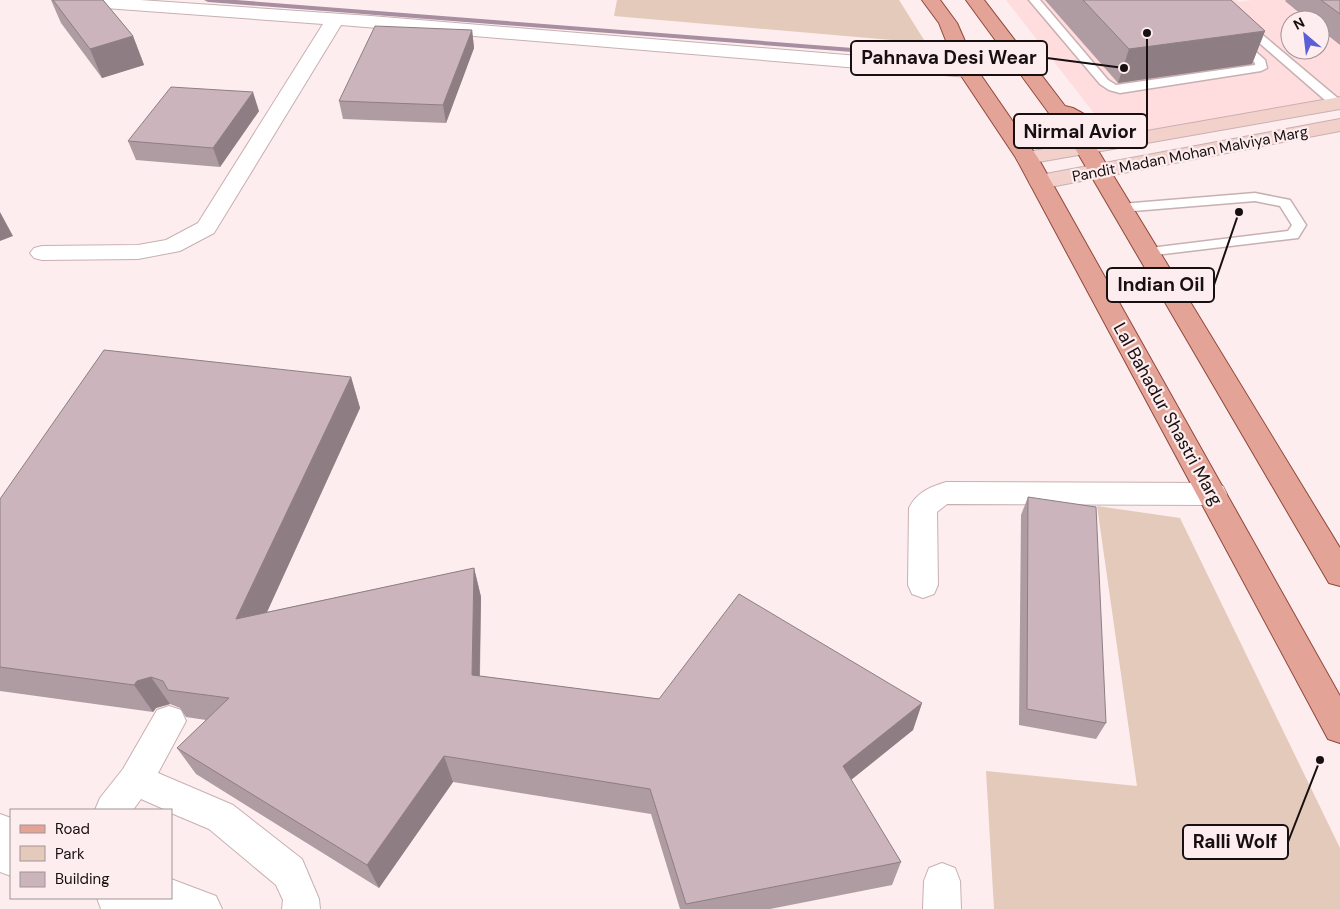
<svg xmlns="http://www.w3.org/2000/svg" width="1340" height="909" font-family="'DM Sans',sans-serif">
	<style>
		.built { fill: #ffdcde; fill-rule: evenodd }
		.green { fill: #e4cabb }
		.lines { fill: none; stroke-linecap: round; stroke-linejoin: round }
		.stream { fill: #a78ea0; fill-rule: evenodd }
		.lane-casing { stroke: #c8b0b1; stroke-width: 3 }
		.street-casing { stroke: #c8b0b1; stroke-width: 2 }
		.secondary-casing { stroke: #c8b0b1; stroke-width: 2 }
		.primary-casing { stroke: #91473a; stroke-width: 2 }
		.lane { fill: #fff; fill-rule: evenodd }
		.street { fill: #fff; fill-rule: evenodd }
		.secondary { fill: #f2d1cb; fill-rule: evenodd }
		.primary { fill: #e4a397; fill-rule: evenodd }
		.wall { fill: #af9ba2 }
		.shaded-wall { fill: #8e7e84 }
		.building { fill: #cbb4bc; stroke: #8e7e84 }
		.labels { text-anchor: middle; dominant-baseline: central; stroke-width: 4.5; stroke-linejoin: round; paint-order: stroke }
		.far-street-label { font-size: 15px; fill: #180f10; stroke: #fdedee }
		.street-label { font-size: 18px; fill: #180f10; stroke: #fdedee }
		.leader { fill: none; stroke: #180f10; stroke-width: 2 }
		.callout-dot { fill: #180f10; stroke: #fdedee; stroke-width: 2 }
		.callout { fill: #fdedee; stroke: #180f10; stroke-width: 2 }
		.callout-label { font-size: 19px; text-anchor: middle; font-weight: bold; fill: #180f10 }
	</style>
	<rect width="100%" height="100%" fill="#fdedee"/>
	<path class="built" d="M 1006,0 L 1236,0 L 1239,2 L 1252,0 L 1340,0 L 1340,97 L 1141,134 L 1093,112 ZM 1290,20 L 1320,20 L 1320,50 L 1290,50 Z"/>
	<g class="green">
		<path d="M 617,0 L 899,0 L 926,43 L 614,16 Z"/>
		<path d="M 1097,506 L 1180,518 L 1340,848 L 1340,909 L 994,909 L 986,771 L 1137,786 Z"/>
	</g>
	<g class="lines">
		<path class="stream" d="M 204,0 L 236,0 L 943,55 L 947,57 L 943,59 L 208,2 Z"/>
		<g class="lane-casing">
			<g id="lane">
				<path d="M 1029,0 L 1040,0 L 1108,80 L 1116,85 L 1255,65 L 1255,63 L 1234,43 L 1240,40 L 1244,41 L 1265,60 L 1267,68 L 1261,71 L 1120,93 L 1109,90 L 1100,84 Z"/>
				<path d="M 1210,0 L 1221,0 L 1340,100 L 1340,107 L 1333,107 Z"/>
				<path d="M 1255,193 L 1290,200 L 1306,225 L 1298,238 L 1147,256 L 1142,255 L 1140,252 L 1142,249 L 1288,231 L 1292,225 L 1280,206 L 1255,201 L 1121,212 L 1114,208 L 1121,204 Z"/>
			</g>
		</g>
		<g class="street-casing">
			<g id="street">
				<path d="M 55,0 L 140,0 L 371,16 L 968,65 L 975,67 L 978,71 L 975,75 L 968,77 L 341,25 L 214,233 L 180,251 L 138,259 L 42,260 L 34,258 L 30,253 L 34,248 L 42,246 L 138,245 L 166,240 L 198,223 L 323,24 L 64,5 L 58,4 Z"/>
				<path d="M 946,482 L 1213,483 L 1223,486 L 1227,494 L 1223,502 L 1213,505 L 947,504 L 937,512 L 938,585 L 934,594 L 923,598 L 912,594 L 908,585 L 909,508 C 917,492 930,487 946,482 Z"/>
				<path d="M 169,706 L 181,710 L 186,721 L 158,773 L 233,805 L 302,859 L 319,899 L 320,909 L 282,909 L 283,900 L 276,885 L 209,829 L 171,813 L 171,810 L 166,810 L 141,799 L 133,810 L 95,810 L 100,798 L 123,769 L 157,710 Z"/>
				<path d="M 0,814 L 11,818 L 11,876 L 0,872 Z"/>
				<path d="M 942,863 L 955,868 L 960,881 L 961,909 L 923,909 L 924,881 L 929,868 Z"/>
				<path d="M 171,879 L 216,896 L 222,909 L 101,909 L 97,898 L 171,898 Z"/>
			</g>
		</g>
		<g class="secondary-casing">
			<g id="secondary">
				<path d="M 1340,97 L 1340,109 L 1027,164 L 1019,163 L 1016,158 L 1019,153 L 1027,152 Z"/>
				<path d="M 1340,119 L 1340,131 L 1040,189 L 1032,187 L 1029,182 L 1032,177 L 1040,175 Z"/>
			</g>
		</g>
		<g class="primary-casing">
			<g id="primary">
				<path d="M 922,0 L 940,0 L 957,23 L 978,71 L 1038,158 L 1340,696 L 1340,743 L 1328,739 L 1016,158 L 958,71 L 939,23 Z"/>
				<path d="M 966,0 L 984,0 L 1065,106 L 1073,108 L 1113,130 L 1140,137 L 1143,141 L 1140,145 C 1123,150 1100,140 1084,132 L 1097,149 L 1340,548 L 1340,586 L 1329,583 L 1076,150 Z"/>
			</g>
		</g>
		<use href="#lane" class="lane"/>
		<use href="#street" class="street"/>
		<use href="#secondary" class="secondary"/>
		<use href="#primary" class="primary"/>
	</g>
	<g class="wall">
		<path d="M 51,0 L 103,0 L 133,36 L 144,65 L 102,78 L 61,23 Z"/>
		<path d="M 1045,0 L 1231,0 L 1265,31 L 1252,64 L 1118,83 Z"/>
		<path d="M 1286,0 L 1340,0 L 1340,45 L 1320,29 L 1320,20 L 1308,20 L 1285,1 Z"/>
		<path d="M 472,30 L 474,48 L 446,123 L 343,119 L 339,101 Z"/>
		<path d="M 259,111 L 220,167 L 136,160 L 128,141 Z"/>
		<path d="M 351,377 L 360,408 L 267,612 L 474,568 L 481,597 L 480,676 L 659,699 L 922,703 L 913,730 L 851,780 L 901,862 L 892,885 L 770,909 L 680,909 L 651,814 L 453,782 L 379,888 L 196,774 L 177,748 L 206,720 L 186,717 L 180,708 L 170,704 L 156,708 L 153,712 L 0,691 L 0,499 Z"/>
		<path d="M 1028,497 L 1106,723 L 1096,739 L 1019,725 L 1021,515 Z"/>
	</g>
	<g class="shaded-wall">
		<path d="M 472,30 L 474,48 L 446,123 L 443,105 Z"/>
		<path d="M 1265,31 L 1252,64 L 1118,83 L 1129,49 Z"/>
		<path d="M 133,36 L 144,65 L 102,78 L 90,49 Z"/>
		<path d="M 253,92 L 259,111 L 220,167 L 213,148 Z"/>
		<path d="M 0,212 L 13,236 L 0,241 Z"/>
		<path d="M 351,377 L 360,408 L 251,647 L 236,619 Z"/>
		<path d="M 474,568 L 481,597 L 479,702 L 472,675 Z"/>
		<path d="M 151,677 L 170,704 L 156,708 L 153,712 L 134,685 L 137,681 Z"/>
		<path d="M 922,703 L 913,730 L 836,792 L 843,766 Z"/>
		<path d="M 444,756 L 453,782 L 379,888 L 367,865 Z"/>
	</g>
	<g class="building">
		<path d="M 53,0 L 103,0 L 133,36 L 90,49 Z"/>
		<path d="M 1083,0 L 1231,0 L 1265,31 L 1129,49 Z"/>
		<path d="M 1321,0 L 1340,0 L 1340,14 Z"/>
		<path d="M 375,26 L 472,30 L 443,105 L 339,101 Z"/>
		<path d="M 171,87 L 253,92 L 213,148 L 128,141 Z"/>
		<path d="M 104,350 L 351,377 L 236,619 L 474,568 L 472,675 L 659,699 L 739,594 L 922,703 L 843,766 L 901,862 L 686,904 L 650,789 L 444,756 L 367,865 L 177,748 L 229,698 L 168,690 L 163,681 L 151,677 L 137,681 L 134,685 L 0,667 L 0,499 Z"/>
		<path d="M 1028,497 L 1096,507 L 1106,723 L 1027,709 Z"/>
	</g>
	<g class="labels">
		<g class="far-street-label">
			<text transform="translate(1190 154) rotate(-11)">Pandit Madan Mohan Malviya Marg</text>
		</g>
		<g class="street-label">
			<text transform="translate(1168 414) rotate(61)">Lal Bahadur Shastri Marg</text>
		</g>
	</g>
	<path class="leader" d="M1124 68L1047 58M1147 33L1147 131M1239 212L1214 285M1320 760L1288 842"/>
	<g class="callout-dot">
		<circle cx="1124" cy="68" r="5"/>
		<circle cx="1147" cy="33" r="5"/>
		<circle cx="1239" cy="212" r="5"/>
		<circle cx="1320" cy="760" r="5"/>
	</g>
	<g class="callout">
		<rect x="851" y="41" width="196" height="34" rx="5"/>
		<rect x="1014" y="114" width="133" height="34" rx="5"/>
		<rect x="1107" y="268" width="107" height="34" rx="5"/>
		<rect x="1183" y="825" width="105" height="34" rx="5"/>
	</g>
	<g class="callout-label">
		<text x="949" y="64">Pahnava Desi Wear</text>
		<text x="1080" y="138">Nirmal Avior</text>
		<text x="1161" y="291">Indian Oil</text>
		<text x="1235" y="848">Ralli Wolf</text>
	</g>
	<rect x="10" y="809" width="162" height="90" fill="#fdedee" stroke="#a19495"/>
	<rect x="20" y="825" width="25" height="8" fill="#e4a397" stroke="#a19495"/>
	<text x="55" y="834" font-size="15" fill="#180f10">Road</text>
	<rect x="20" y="846" width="25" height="15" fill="#e4cabb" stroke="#a19495"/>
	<text x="55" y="859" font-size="15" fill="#180f10">Park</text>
	<rect x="20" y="872" width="25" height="15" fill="#cbb4bc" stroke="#a19495"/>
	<text x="55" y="884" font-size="15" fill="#180f10">Building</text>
	<g transform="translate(1305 35) rotate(332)"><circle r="24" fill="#fdedee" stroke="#a19495"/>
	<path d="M0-4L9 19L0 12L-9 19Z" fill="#5b5fd7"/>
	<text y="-8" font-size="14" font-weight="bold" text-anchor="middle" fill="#180f10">N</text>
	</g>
</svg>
